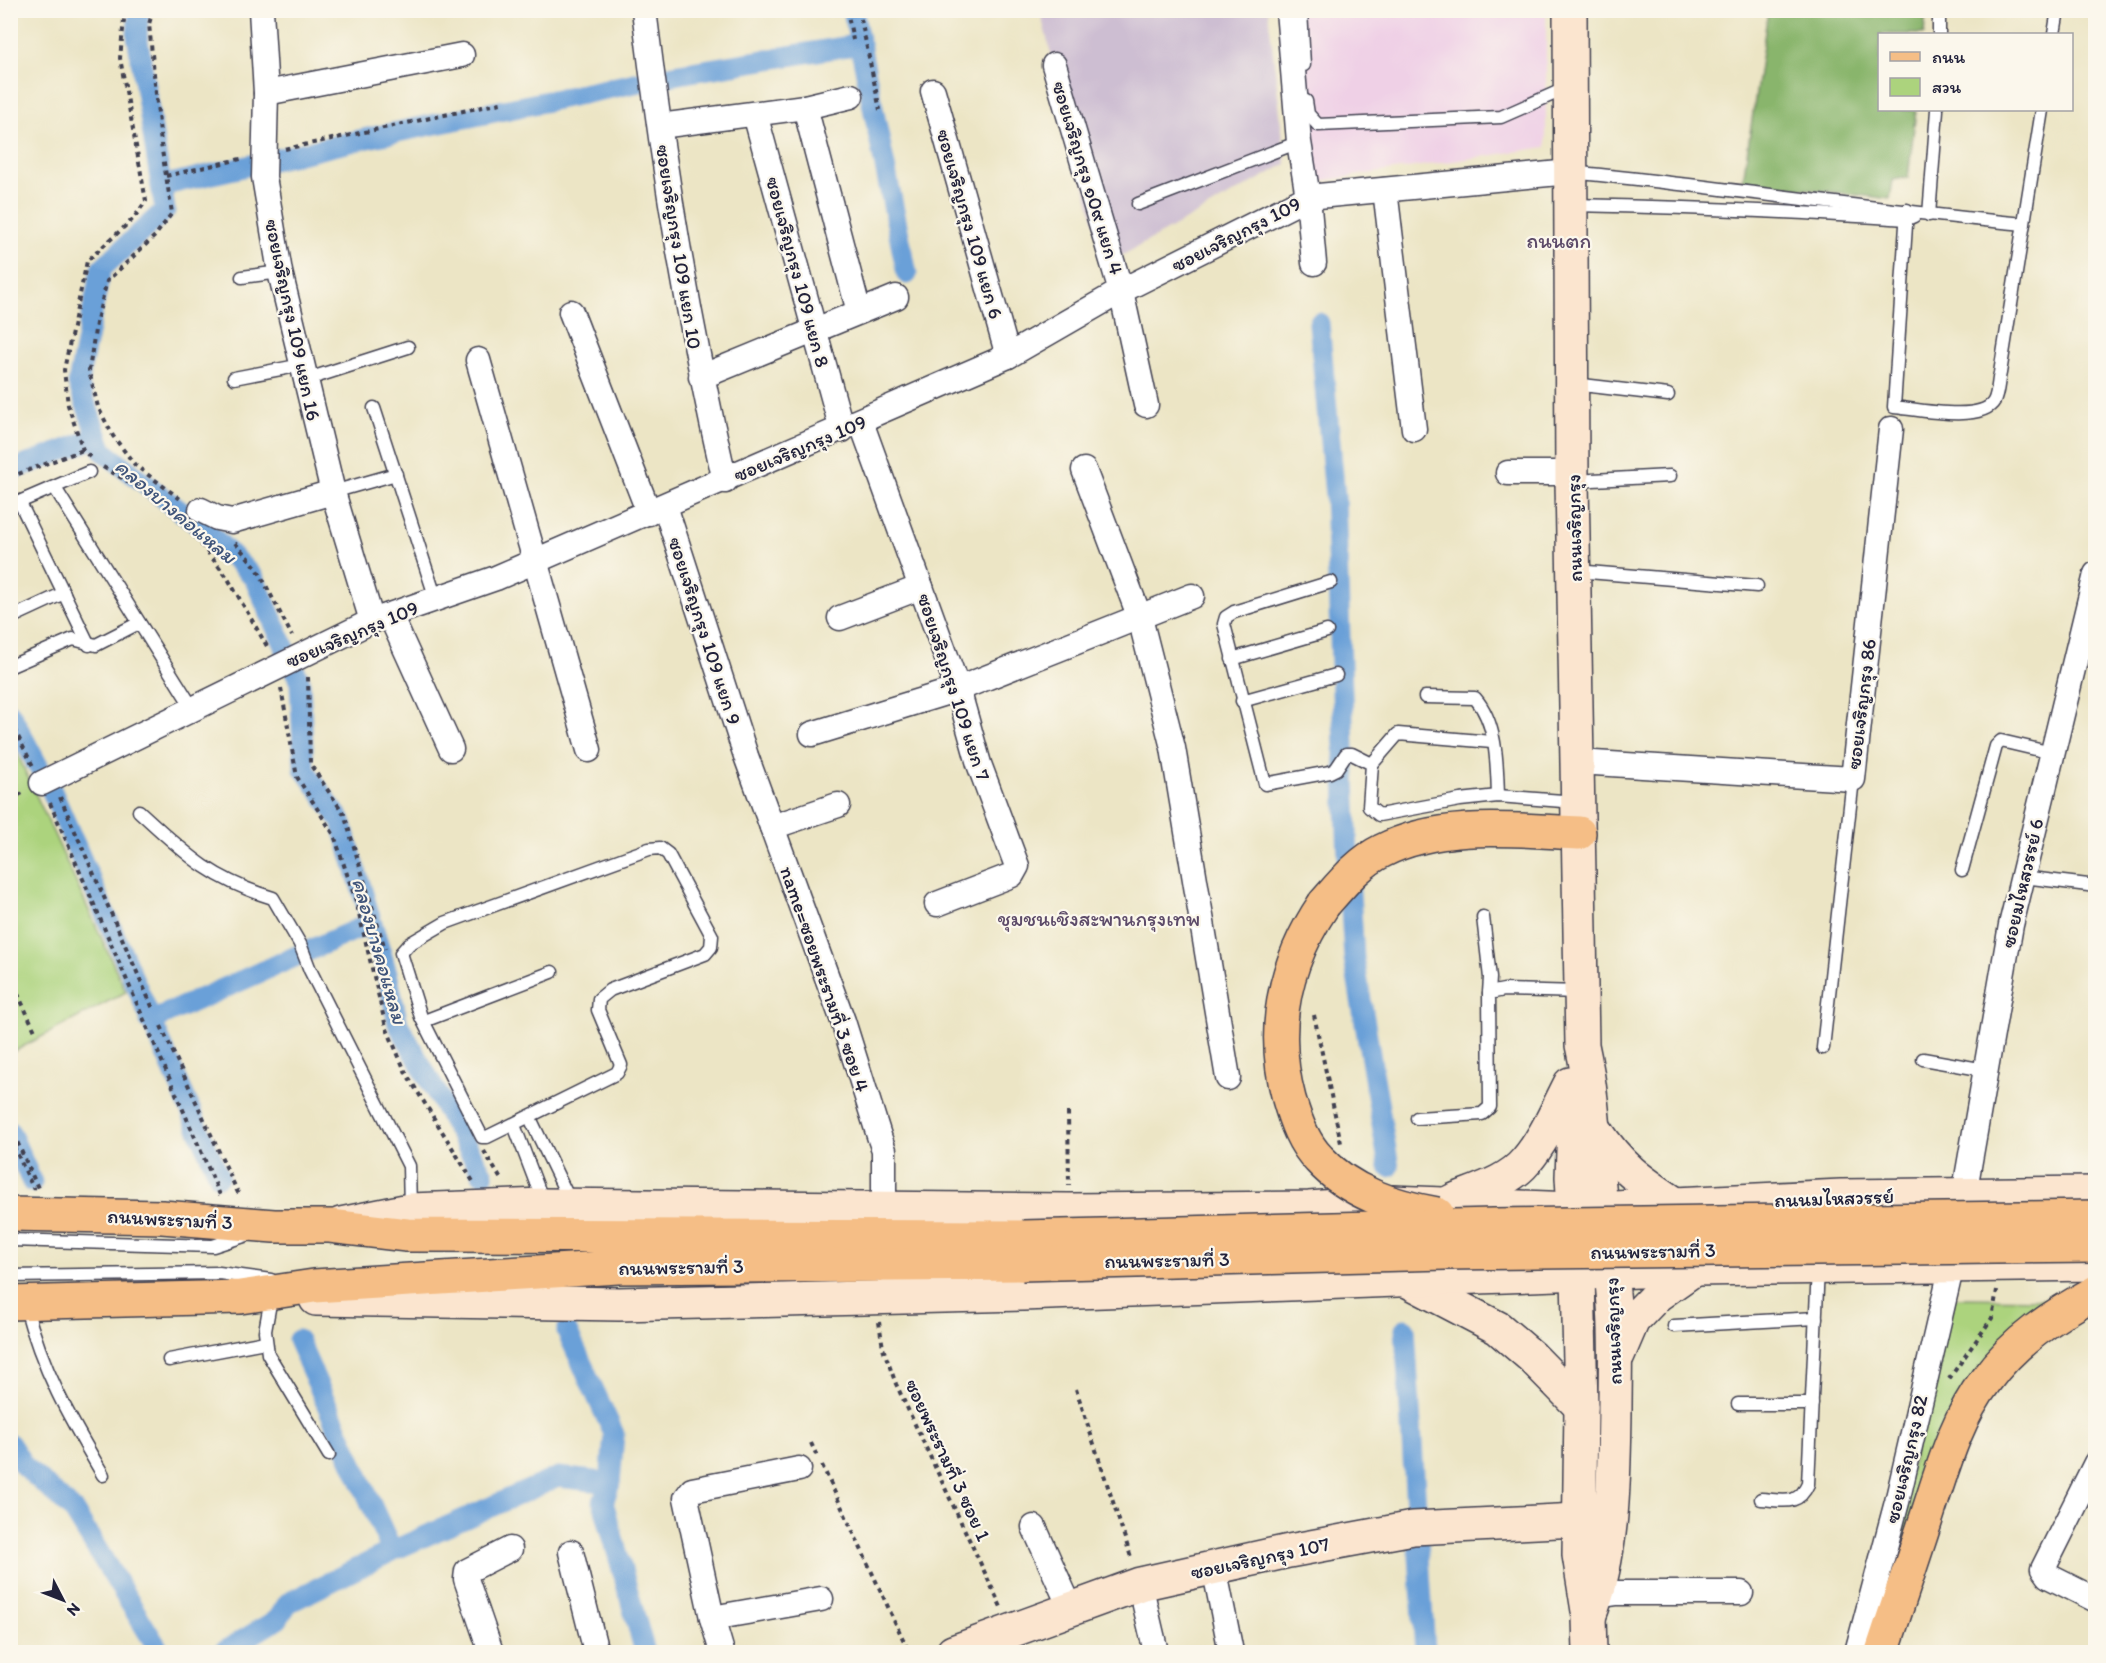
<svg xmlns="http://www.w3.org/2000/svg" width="2106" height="1663" font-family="Itim,'Playpen Sans Thai',sans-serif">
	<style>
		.built { fill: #efd0e6 }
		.industrial { fill: #cdbed2 }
		.green { fill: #acd37d; stroke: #677a5c; stroke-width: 1.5 }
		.forest { fill: #89b56c; stroke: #566c54; stroke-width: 1.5 }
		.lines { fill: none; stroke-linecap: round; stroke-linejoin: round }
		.canal { stroke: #6ba0d8; stroke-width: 21 }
		.lane-casing { stroke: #403f50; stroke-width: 15 }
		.street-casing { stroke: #403f50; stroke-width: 27 }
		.secondary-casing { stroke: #403f50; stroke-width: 36 }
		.primary-casing { stroke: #403f50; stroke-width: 36 }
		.path { stroke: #403f50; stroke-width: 4; stroke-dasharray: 4.5 4.5; stroke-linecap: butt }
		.lane { stroke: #fff; stroke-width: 12 }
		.street { stroke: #fff; stroke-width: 24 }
		.secondary { stroke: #fbe5cf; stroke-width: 33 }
		.primary { stroke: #f5be86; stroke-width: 33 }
		.primary-bridge-casing { stroke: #403f50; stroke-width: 36; stroke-linecap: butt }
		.primary-bridge { stroke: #f5be86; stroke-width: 33 }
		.labels { text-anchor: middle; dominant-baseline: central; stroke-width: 4.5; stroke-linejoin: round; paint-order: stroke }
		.street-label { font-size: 20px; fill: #22223b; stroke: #fbf7ec }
		.neighbourhood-label { font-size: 21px; fill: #5d4b69; stroke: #fbf7ec }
		.water-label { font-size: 21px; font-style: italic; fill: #3f547a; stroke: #fbf7ec }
	</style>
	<rect width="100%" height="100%" fill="#fbf7ec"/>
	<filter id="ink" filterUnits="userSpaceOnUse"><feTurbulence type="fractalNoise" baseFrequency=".0167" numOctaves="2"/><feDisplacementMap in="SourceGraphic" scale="12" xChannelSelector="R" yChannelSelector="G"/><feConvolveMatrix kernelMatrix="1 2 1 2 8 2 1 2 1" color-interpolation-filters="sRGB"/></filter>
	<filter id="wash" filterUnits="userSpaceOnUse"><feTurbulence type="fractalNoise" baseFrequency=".008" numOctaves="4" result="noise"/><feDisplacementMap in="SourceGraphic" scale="24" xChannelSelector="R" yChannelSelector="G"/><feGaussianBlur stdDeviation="1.35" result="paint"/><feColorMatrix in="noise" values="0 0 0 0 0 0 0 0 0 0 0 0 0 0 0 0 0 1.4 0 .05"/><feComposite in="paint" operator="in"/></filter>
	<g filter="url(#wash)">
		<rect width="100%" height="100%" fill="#ece5c5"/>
		<path class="built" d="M 1297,11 L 1546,11 L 1546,147 L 1314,182 Z"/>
		<path class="industrial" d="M 1040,11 L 1268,11 L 1286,164 L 1105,265 Z"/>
		<g class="green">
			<path d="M 10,738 L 126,992 L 11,1053 L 10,1053 Z"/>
			<path d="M 1953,1298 L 2051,1299 L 2039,1342 L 1993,1380 L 1864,1652 Z"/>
		</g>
		<path class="forest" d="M 1768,11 L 1926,11 L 1924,34 L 1880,34 L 1880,110 L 1916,110 L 1908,177 L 1893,180 L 1890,199 L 1743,181 Z"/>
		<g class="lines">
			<g class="canal">
				<path d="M 139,10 L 137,35 L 165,210 L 101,269 L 78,383 L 103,451 L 209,533 L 254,578 L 300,682 L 304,769 L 341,821 L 387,973 L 398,1024 L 483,1175"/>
				<path d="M 853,10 L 907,274"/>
				<path d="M 161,186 L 368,138 L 679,74 L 861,44"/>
				<path d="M 1319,323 L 1335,496 L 1348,860 L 1354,958 L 1389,1167"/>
				<path d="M 10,471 L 98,437"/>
				<path d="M 10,713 L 39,768"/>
				<path d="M 51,789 L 219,1176"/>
				<path d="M 150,1021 L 371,923"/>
				<path d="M 10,1132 L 32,1182"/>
				<path d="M 1405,1329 L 1425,1652"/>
				<path d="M 567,1331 L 614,1434 L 610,1483 L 603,1502 L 645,1652"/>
				<path d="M 298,1340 L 392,1551 L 558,1477 L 610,1483"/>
				<path d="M 10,1444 L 24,1466 L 73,1510 L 160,1652"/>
				<path d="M 223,1652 L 278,1619 L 288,1603 L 392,1551"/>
			</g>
		</g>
	</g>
	<g filter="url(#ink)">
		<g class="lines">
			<g class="lane-casing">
				<g id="lane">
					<path d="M 1301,10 L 1304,65"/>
					<path d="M 1939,34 L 1939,10"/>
					<path d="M 2054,34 L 2058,10"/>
					<path d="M 1306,101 L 1308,114 L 1318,125 L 1501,117 L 1569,87"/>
					<path d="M 1571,172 C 1723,187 1873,210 2024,224"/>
					<path d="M 1138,204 L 1299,142"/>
					<path d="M 1573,205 C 1684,207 1795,212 1907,219 L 1914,216"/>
					<path d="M 1907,210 L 1894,407 C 1916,409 1982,423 1994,401 C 1998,394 1998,381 2000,373 L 2042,110"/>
					<path d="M 1929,215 L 1937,110"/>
					<path d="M 242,277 L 280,272"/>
					<path d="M 234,378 L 302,365"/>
					<path d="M 305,380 L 408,347"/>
					<path d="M 1574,384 L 1668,395"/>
					<path d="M 374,408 L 436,599"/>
					<path d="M 1573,481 L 1670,476"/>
					<path d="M 55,488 L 192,707"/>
					<path d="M 333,492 L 396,474"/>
					<path d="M 20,503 L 89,645"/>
					<path d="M 10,506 L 89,472"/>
					<path d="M 1576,571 L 1757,586"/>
					<path d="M 1331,582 L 1234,612 L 1226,617 L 1224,624 L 1265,784 L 1330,772 L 1336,769 L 1346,754 L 1352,754 L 1372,764 L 1369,807 L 1379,815 L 1460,800 L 1498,796 L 1576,802"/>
					<path d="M 10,618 L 64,593"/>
					<path d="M 1232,659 L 1327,631"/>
					<path d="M 11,666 L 73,639 L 96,645 L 139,623"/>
					<path d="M 1425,697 L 1475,698 C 1497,723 1497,764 1498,796"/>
					<path d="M 1242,701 L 1336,675"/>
					<path d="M 1372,764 L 1398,734 L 1492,742"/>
					<path d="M 139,811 C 186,854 210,879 273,898 L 300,944 L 310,970 L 409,1166 L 410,1208"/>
					<path d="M 660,848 L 668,854 L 712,936 L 711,947 L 705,954 L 610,990 L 599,999 L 598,1010 L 621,1065 L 617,1073 L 487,1137 L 482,1137 L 421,1017 L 401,953 L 409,944 L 445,923 L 649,849 Z"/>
					<path d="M 1962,870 L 1996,746 L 2001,741 L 2052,753"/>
					<path d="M 2023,877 L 2096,886"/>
					<path d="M 1483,917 L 1490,978 L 1489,993"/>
					<path d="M 424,1021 L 552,972"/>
					<path d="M 1823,1048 L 1853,779"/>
					<path d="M 1923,1059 L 1985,1070"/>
					<path d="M 530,1118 L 571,1203"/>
					<path d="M 1417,1118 L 1482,1114 L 1490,1107 L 1489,993 L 1504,990 L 1579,992"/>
					<path d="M 514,1125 L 544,1204"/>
					<path d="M 10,1240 L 213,1246 L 247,1235"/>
					<path d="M 10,1276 L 219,1273 L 271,1280"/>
					<path d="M 271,1298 L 265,1331 L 268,1354 L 329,1455"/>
					<path d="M 25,1304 C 43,1372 68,1415 103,1475"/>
					<path d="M 1674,1326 L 1816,1318"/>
					<path d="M 169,1360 L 265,1342"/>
					<path d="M 1738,1404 L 1812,1404"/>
					<path d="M 1761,1499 C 1782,1500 1798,1507 1808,1484 L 1818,1268"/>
				</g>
			</g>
			<g class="street-casing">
				<g id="street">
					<path d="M 261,10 L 266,93 L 264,177 L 280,272 L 333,492 L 372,621"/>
					<path d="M 644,10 C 663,168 689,326 725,481"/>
					<path d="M 1288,10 L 1299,142 L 1308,197 L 1314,263"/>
					<path d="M 1054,65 L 1121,291 L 1146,405"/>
					<path d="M 933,91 L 1008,356"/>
					<path d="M 266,93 L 462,55"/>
					<path d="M 805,107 L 859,312"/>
					<path d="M 755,114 L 842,430"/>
					<path d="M 660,126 L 805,107 L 851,96"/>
					<path d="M 1385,190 L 1414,429"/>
					<path d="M 571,312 L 649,513"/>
					<path d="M 478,360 L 589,750"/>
					<path d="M 701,377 L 896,297"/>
					<path d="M 861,422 L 958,689 L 979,764 L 1017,866 L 1012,875 L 937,904"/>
					<path d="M 1084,470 L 1140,618 L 1173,748 L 1228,1078"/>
					<path d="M 1508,473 L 1572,473"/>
					<path d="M 665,506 L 746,756 L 843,1021 L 880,1139 L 884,1150 L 884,1206"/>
					<path d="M 201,510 L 217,518 L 232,521 L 333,492"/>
					<path d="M 390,615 L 451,749"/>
					<path d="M 840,618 L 921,587"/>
					<path d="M 812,734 L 958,689 L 1192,596"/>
					<path d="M 1578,762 L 1853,779 L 1891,429"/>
					<path d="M 42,783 L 372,621 L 496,578 L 1008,356 L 1121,291 L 1308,197 L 1570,172"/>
					<path d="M 772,827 L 838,805"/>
					<path d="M 1964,1195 L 2011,925 L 2096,574"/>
					<path d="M 2096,1463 L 2043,1569 L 2048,1576 L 2096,1600"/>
					<path d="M 1034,1527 L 1070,1607"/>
					<path d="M 571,1552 L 596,1652"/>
					<path d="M 1214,1567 L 1231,1652"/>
					<path d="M 1140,1584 L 1156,1652"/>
					<path d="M 1597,1596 L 1617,1593 L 1741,1593"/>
					<path d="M 712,1618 L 821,1599"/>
					<path d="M 491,1652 L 466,1579 L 467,1571 L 510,1549"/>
					<path d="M 722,1652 L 712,1618 L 686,1498 L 692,1490 L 799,1469"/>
					<path d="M 1857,1652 L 1897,1502 L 1952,1265"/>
				</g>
			</g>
			<g class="secondary-casing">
				<g id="secondary">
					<path d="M 1570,10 L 1572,481 L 1582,1045 C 1594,1099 1595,1153 1601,1207 C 1604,1236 1611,1264 1613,1293 C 1617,1332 1615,1371 1615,1411 C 1614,1478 1614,1553 1589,1617"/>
					<path d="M 1575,1100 L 1572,1177 L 1578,1274 L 1581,1407 L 1579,1555 L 1589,1617 L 1590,1652"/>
					<path d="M 1595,1129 C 1620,1167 1639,1180 1677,1205"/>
					<path d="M 1452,1201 C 1476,1191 1509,1182 1526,1161 C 1545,1139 1557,1109 1570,1084"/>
					<path d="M 341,1224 L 410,1210 L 544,1205 L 1069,1210 L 1309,1208 L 1392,1202 L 1573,1209 L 1841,1196 L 2096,1193"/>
					<path d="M 1410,1282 L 1498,1328 L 1532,1357 L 1581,1407"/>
					<path d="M 316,1299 L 619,1304 L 1023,1294 L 1694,1269 L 2096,1264"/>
					<path d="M 1618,1355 L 1633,1320 L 1657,1295 L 1694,1269"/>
					<path d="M 953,1652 L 1140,1584 L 1289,1551 L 1413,1528 L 1578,1520"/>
				</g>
			</g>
			<g class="primary-casing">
				<g id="primary">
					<path d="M 1324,904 C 1341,885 1359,862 1382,851 C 1440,821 1516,830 1579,833"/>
					<path d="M 10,1214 L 162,1217 L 274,1226 L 330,1226 L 407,1235 L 1023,1237"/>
					<path d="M 10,1303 L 240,1297 L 314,1286 L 618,1267 L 1022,1264"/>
					<path d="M 1882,1652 C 1897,1606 1913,1560 1928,1513 C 1943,1467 1956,1419 1986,1380 C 2014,1341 2054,1315 2096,1292"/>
				</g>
			</g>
			<g class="path">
				<path d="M 153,10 L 149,24 L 161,144 L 172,213 L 155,236 L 107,281 L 96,323 L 89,371 L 98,407 L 113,436 L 135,465 L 183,501"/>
				<path d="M 847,10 L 853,40"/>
				<path d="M 859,10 L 880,110"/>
				<path d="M 285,149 L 501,103"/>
				<path d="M 166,176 L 245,158"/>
				<path d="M 90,457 L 83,450 L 68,405 L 64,370 L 87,261 L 133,219 L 146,201 L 120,58 L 125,10"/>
				<path d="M 103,467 L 166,504 L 179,517"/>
				<path d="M 10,477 L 83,450"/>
				<path d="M 190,530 L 227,577 L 268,648"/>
				<path d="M 235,543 L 257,568 L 292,636"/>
				<path d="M 308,677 L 310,764 L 344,814 L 385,949"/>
				<path d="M 281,688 L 297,777 L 334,835 L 356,901 L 386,1027 L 406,1073 L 474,1183"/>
				<path d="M 10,721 L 33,766"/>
				<path d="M 60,797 L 154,1011"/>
				<path d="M 10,799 L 25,792"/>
				<path d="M 50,803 L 220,1195"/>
				<path d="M 10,977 L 35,1031"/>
				<path d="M 1314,1015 L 1341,1143"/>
				<path d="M 161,1026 L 239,1195"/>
				<path d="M 1068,1112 L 1069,1185"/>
				<path d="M 10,1126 L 38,1188"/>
				<path d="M 10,1138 L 34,1190"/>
				<path d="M 484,1151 L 502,1181"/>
				<path d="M 879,1322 L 883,1348 L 896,1384 L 1001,1607"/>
				<path d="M 1949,1379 L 1992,1318 L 1997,1290"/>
				<path d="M 1076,1389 L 1132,1560"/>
				<path d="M 811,1443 L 817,1456"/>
				<path d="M 822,1465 L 909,1652"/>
			</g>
			<use href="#lane" class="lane"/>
			<use href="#street" class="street"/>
			<use href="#secondary" class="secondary"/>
			<use href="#primary" class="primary"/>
			<g class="primary-bridge-casing">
				<g id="primary-bridge">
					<path d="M 1324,904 C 1284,963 1270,1029 1289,1099 C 1295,1120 1303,1143 1319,1159 C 1350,1193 1393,1206 1437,1214"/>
					<path d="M 1023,1237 L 1493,1225 L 2096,1217"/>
					<path d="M 1022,1264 L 1446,1253 L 2096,1246"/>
				</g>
			</g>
			<use href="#primary-bridge" class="primary-bridge"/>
		</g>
	</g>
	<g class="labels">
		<g class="street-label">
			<text transform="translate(1088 178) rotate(73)">ซอยเจริญกรุง ๑0๙ แยก 4</text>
			<text transform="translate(970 224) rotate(74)">ซอยเจริญกรุง 109 แยก 6</text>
			<text transform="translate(1236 234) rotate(-27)">ซอยเจริญกรุง 109</text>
			<text transform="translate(679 247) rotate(81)">ซอยเจริญกรุง 109 แยก 10</text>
			<text transform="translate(798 272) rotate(75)">ซอยเจริญกรุง 109 แยก 8</text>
			<text transform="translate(293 320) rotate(78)">ซอยเจริญกรุง 109 แยก 16</text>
			<text transform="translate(800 448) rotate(-23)">ซอยเจริญกรุง 109</text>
			<text transform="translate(1574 528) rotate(-91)">ถนนเจริญกรุง</text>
			<text transform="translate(705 631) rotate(72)">ซอยเจริญกรุง 109 แยก 9</text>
			<text transform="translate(352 634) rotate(-23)">ซอยเจริญกรุง 109</text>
			<text transform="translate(954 687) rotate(72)">ซอยเจริญกรุง 109 แยก 7</text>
			<text transform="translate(1861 704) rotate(-83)">ซอยเจริญกรุง 86</text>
			<text transform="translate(2022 883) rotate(-77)">ซอยมไหสวรรย์ 6</text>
			<text transform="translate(825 979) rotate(71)">name=ซอยพระรามที่ 3 ซอย 4</text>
			<text transform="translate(1834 1198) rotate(-2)">ถนนมไหสวรรย์</text>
			<text transform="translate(170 1219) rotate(3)">ถนนพระรามที่ 3</text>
			<text transform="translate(1653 1251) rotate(-1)">ถนนพระรามที่ 3</text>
			<text transform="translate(1167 1260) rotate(-1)">ถนนพระรามที่ 3</text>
			<text transform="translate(681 1267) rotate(-1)">ถนนพระรามที่ 3</text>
			<text transform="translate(1613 1331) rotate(-92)">ถนนเจริญกรุง</text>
			<text transform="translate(1906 1459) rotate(-77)">ซอยเจริญกรุง 82</text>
			<text transform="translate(948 1460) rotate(65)">ซอยพระรามที่ 3 ซอย 1</text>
			<text transform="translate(1260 1558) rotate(-12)">ซอยเจริญกรุง 107</text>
		</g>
		<g class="neighbourhood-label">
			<text x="1559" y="240">ถนนตก</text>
			<text x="1099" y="918">ชุมชนเชิงสะพานกรุงเทพ</text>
		</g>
		<g class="water-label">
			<text transform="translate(176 511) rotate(40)">คลองบางคอแหลม</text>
			<text transform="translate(380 951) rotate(74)">คลองบางคอแหลม</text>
		</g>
	</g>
	<rect width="2106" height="1663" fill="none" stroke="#fbf7ec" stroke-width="36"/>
	<rect x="1878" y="33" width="195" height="78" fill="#fbf7ec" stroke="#a4a2a5" stroke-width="1.5"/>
	<rect x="1890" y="52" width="30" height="9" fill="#f5be86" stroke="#a4a2a5" stroke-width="1.5"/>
	<text x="1932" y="63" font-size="18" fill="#22223b">ถนน</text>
	<rect x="1890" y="78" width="30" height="18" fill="#acd37d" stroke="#a4a2a5" stroke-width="1.5"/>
	<text x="1932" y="93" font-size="18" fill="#22223b">สวน</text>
	<g transform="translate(63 1600) rotate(132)" stroke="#fbf7ec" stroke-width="4.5" paint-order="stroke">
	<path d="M0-4.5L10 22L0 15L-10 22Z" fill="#22223b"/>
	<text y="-9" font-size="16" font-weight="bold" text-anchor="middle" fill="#22223b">N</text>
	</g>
</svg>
